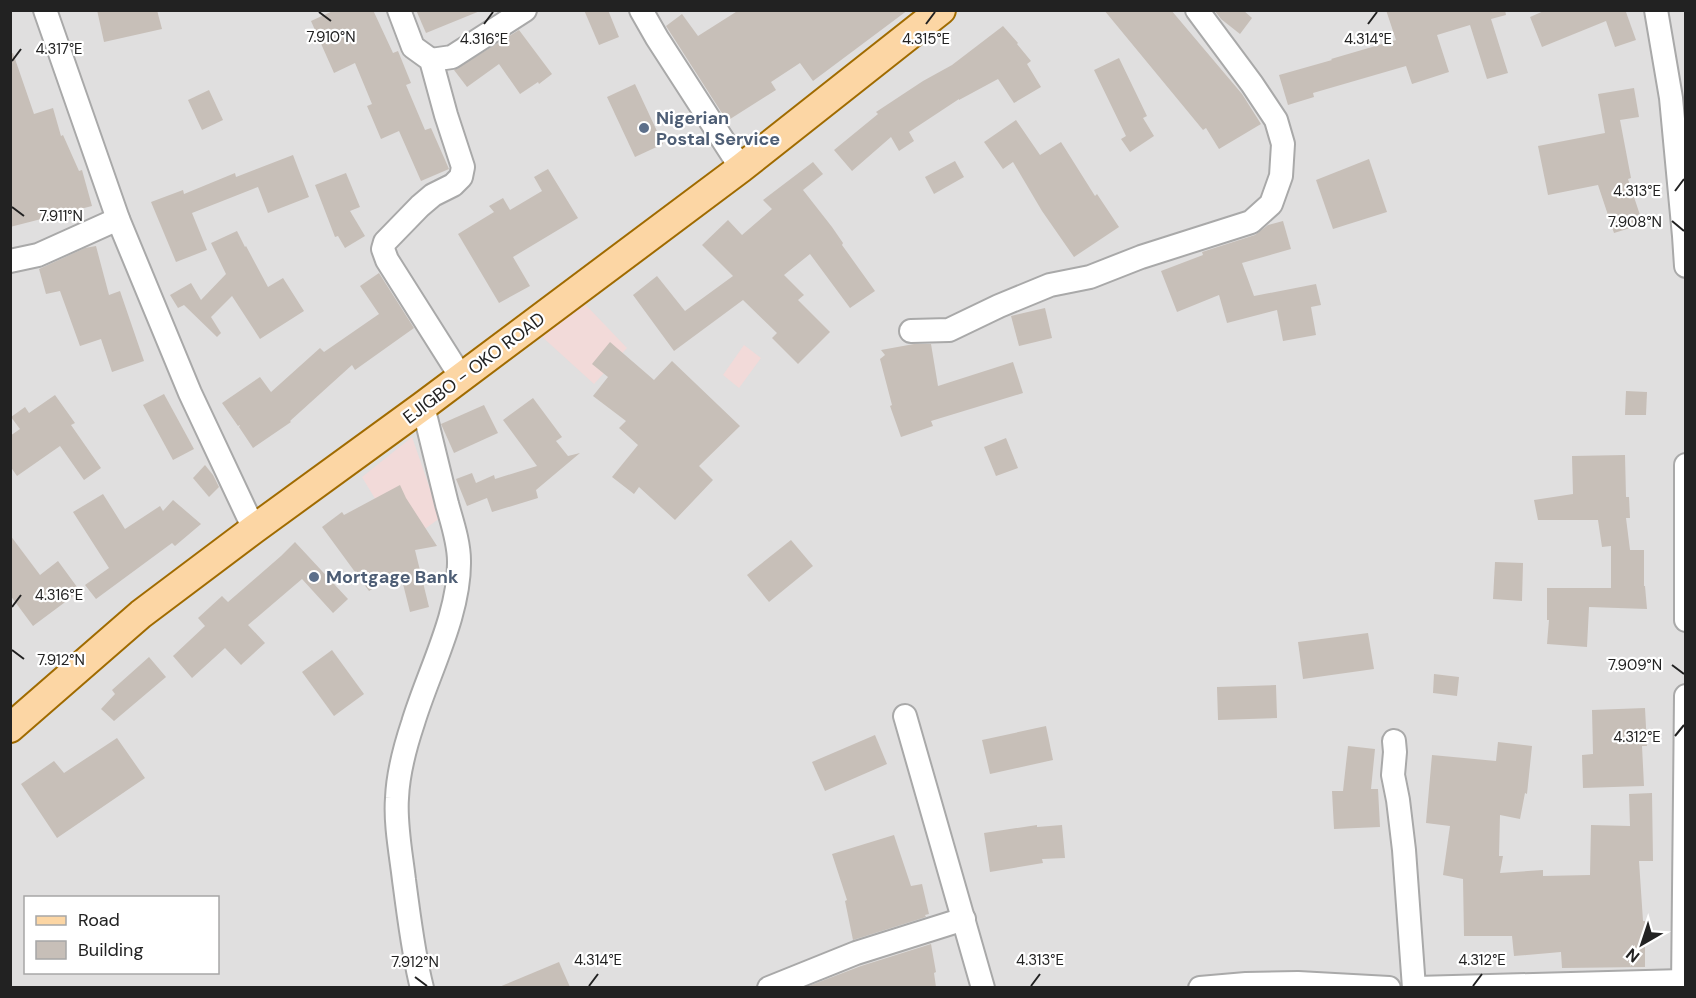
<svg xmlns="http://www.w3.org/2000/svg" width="1696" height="998" font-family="'DM Sans',sans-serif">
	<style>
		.residential { fill: #e0dfdf; fill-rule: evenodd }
		.commercial { fill: #f2dad9 }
		.building { fill: #c7bfb8 }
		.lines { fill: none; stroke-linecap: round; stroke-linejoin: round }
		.minor-casing { stroke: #a9a9a9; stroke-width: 26 }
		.major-casing { stroke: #a06b00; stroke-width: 32 }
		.minor { stroke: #fff; stroke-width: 22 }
		.major { stroke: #fcd6a4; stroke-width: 28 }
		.ticks { fill: none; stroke: #222; stroke-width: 2 }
		.service-dot { fill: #5c6f8a; stroke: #fff; stroke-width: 2 }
		.labels { text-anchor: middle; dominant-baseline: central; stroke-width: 4.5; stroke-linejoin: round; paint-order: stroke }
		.service-label { font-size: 18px; font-weight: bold; fill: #4e5e75; stroke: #fff; text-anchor: start }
		.street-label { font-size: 18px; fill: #222; stroke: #fff }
		.ticks-label { font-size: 15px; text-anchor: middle; fill: #222; stroke: #fff; stroke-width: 4.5; stroke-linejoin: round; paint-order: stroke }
	</style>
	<rect width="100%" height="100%" fill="#f2efe9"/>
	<path class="residential" d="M 10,11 L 1685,11 L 1685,987 L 11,987 ZM 26,898 L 218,898 L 218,972 L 26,972 Z"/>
	<g class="commercial">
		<path d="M 582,301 L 627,348 L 594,384 L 539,334 Z"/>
		<path d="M 744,345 L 761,358 L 739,388 L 723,375 Z"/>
		<path d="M 412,437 L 440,518 L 403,545 L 362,477 Z"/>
	</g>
	<g class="building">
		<path d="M 97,10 L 157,10 L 162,29 L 104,42 Z"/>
		<path d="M 335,10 L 373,10 L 393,53 L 398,51 L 411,83 L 406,85 L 425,130 L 431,128 L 449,169 L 421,181 L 399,131 L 381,139 L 367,106 L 372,104 L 355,63 L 334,73 L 311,21 Z"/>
		<path d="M 416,10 L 480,10 L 480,11 L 426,33 Z"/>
		<path d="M 584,10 L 608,10 L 619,37 L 599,45 Z"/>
		<path d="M 739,10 L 908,10 L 813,81 L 800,63 L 771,82 L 776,90 L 727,121 L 666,26 L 682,14 L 698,36 Z"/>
		<path d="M 1104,10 L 1171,10 L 1242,94 L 1261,124 L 1219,149 L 1206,128 L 1203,130 Z"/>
		<path d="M 1214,10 L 1243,10 L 1252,18 L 1240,34 L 1221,19 Z"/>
		<path d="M 1386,10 L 1505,10 L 1506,15 L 1491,19 L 1508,73 L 1487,79 L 1470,25 L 1437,35 L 1449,72 L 1412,84 L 1406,66 L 1313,93 L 1314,97 L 1288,105 L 1279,75 L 1332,60 L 1331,59 L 1396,40 Z"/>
		<path d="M 1546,10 L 1629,10 L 1626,12 L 1636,40 L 1615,47 L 1606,21 L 1542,47 L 1530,17 Z"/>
		<path d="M 1003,26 L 1018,43 L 1017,44 L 1031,61 L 1027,64 L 1041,87 L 1014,103 L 998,79 L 959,100 L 959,99 L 909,132 L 914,141 L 899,151 L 891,137 L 852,171 L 834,150 L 878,114 L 876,112 L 923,81 L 952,65 Z"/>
		<path d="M 519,30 L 552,74 L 539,84 L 538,82 L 520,94 L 499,64 L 467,87 L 454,70 Z"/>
		<path d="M 13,53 L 34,114 L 53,108 L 61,136 L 63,135 L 79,171 L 82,170 L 92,206 L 10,227 L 10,54 Z"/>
		<path d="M 1119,58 L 1147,116 L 1143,118 L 1154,136 L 1130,152 L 1121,139 L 1126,136 L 1094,70 Z"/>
		<path d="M 635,84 L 663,144 L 635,157 L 607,97 Z"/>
		<path d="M 1634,88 L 1639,117 L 1620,120 L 1631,178 L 1628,179 L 1643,224 L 1614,233 L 1598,185 L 1548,195 L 1538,146 L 1605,133 L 1598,94 Z"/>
		<path d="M 209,90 L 223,120 L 202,130 L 188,100 Z"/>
		<path d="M 1016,120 L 1040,155 L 1061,142 L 1095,196 L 1097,194 L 1119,227 L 1074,257 L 1042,211 L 1013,162 L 1003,169 L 984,142 Z"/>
		<path d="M 293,155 L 309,197 L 268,213 L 258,187 L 192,213 L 207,250 L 176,262 L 151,202 L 183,190 L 184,194 L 235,173 L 236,177 Z"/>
		<path d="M 1369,159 L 1387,212 L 1333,229 L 1316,180 Z"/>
		<path d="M 955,161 L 964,177 L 934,194 L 925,177 Z"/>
		<path d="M 813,162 L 823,174 L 803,190 L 832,227 L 843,243 L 842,245 L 875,291 L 850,308 L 810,254 L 784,275 L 804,295 L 798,300 L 830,332 L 798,364 L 772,338 L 777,333 L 743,300 L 674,351 L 633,295 L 657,276 L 685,311 L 733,276 L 702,245 L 728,220 L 742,235 L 772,209 L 763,200 Z"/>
		<path d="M 548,169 L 578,218 L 513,257 L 530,286 L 499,303 L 458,234 L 494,212 L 489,206 L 503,198 L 510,210 L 542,191 L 534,177 Z"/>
		<path d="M 346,173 L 360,207 L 350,211 L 365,236 L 345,248 L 338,236 L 335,237 L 315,185 Z"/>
		<path d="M 1283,221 L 1291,249 L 1242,263 L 1254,296 L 1316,284 L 1321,305 L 1311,307 L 1316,335 L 1283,341 L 1277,310 L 1227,323 L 1219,295 L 1177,312 L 1161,271 L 1203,255 L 1202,252 L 1255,235 L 1268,225 Z"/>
		<path d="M 237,231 L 245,247 L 246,246 L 268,287 L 283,278 L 304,311 L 260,339 L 232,296 L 211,317 L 221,333 L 217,337 L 184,305 L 178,308 L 170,295 L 191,283 L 201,300 L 226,274 L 211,243 Z"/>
		<path d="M 96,246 L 109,295 L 120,291 L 144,361 L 112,372 L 101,339 L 80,346 L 60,291 L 46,294 L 39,269 L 85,248 Z"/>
		<path d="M 379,273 L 414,328 L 355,370 L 352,365 L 290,421 L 291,422 L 253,448 L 239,427 L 240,425 L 238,426 L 222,403 L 260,377 L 271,392 L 320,348 L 324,352 L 379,314 L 360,286 Z"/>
		<path d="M 1045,308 L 1052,338 L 1019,346 L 1011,316 Z"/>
		<path d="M 610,342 L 654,380 L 672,361 L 740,426 L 699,466 L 713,480 L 675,520 L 639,487 L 634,494 L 612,477 L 638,445 L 619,428 L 626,421 L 593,396 L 608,377 L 592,364 Z"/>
		<path d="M 914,344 L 931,344 L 938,386 L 1013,362 L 1023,393 L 931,421 L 933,426 L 901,437 L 890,406 L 892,405 L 880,359 L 885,355 L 881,350 Z"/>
		<path d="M 1626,391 L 1647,392 L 1646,415 L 1625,415 Z"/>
		<path d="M 164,394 L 194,449 L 173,460 L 143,405 Z"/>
		<path d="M 55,395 L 75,423 L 71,425 L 101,468 L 84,480 L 60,446 L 17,476 L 10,466 L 10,436 L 20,429 L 11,417 L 25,407 L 29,413 Z"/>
		<path d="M 533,398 L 562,437 L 556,441 L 568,456 L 580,453 L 536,490 L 538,498 L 492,512 L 487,498 L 467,506 L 456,479 L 472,473 L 476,483 L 494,475 L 495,479 L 537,466 L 503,420 Z"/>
		<path d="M 484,405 L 498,433 L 454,453 L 441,424 Z"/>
		<path d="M 1006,438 L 1018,468 L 996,476 L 984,447 Z"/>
		<path d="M 1625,455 L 1626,497 L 1629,497 L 1630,518 L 1626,518 L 1630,550 L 1644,550 L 1644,586 L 1645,586 L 1647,609 L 1589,607 L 1587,647 L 1547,644 L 1549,620 L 1547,620 L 1547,588 L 1611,588 L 1611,546 L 1602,547 L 1598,520 L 1538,520 L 1534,500 L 1573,494 L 1572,456 Z"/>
		<path d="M 205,465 L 213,475 L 219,487 L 209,497 L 193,478 Z"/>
		<path d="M 400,485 L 406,498 L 437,546 L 415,550 L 429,607 L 410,612 L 400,572 L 369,591 L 322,527 L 342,512 L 344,515 Z"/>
		<path d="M 103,494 L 125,529 L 160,506 L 163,511 L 173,500 L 201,524 L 175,546 L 172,543 L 96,599 L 85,585 L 109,568 L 73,512 Z"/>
		<path d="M 10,535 L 40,575 L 58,561 L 80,591 L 33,626 L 10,595 Z"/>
		<path d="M 791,540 L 813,566 L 769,602 L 747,575 Z"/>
		<path d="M 295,542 L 348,599 L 333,613 L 302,579 L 248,625 L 265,643 L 241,665 L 225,648 L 192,678 L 173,656 L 205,626 L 198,618 L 222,596 L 228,602 L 281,556 Z"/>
		<path d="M 1495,562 L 1523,563 L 1522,601 L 1493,599 Z"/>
		<path d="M 1368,633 L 1374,669 L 1303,679 L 1298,642 Z"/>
		<path d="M 332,650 L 364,694 L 334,716 L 302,672 Z"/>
		<path d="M 149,657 L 166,677 L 114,721 L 101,709 L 115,694 L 112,690 Z"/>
		<path d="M 1434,674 L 1459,677 L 1457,696 L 1433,693 Z"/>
		<path d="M 1276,685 L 1277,718 L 1218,720 L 1217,687 Z"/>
		<path d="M 1645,708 L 1647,746 L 1642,746 L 1644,786 L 1583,788 L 1582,755 L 1593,754 L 1592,710 Z"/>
		<path d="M 1046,726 L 1053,760 L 990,774 L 982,740 Z"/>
		<path d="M 875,735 L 887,764 L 825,791 L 812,762 Z"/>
		<path d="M 117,738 L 145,778 L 57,838 L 21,784 L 54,761 L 64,773 Z"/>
		<path d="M 1498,742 L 1532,746 L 1527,794 L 1525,793 L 1520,819 L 1500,815 L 1499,856 L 1503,856 L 1500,873 L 1543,870 L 1543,876 L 1590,875 L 1591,825 L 1630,826 L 1629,794 L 1652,793 L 1653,861 L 1639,861 L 1643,921 L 1645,921 L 1645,967 L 1562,968 L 1561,952 L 1514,956 L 1512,936 L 1464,936 L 1463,879 L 1443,875 L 1450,826 L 1426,823 L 1432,755 L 1496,761 Z"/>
		<path d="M 1348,746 L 1375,749 L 1371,789 L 1378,789 L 1380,827 L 1334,829 L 1332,791 L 1343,791 Z"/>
		<path d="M 1037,825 L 1037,827 L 1062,825 L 1065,858 L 1042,859 L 1043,863 L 990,872 L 984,833 Z"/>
		<path d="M 894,835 L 911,886 L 922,884 L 929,914 L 925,915 L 926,917 L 853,940 L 845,901 L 847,900 L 832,854 Z"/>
		<path d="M 931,944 L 936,972 L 934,973 L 936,987 L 806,987 L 861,966 Z"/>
		<path d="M 559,962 L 570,987 L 499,987 Z"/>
	</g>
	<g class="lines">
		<g class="minor-casing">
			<g id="minor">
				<path d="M 45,10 L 118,219 L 190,393 L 254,529"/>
				<path d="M 399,10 L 413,47 L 431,60 L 446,115 L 463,167 L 461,177 L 453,185 L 433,195 L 420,206 L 385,242 L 383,249 L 387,260 L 461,377"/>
				<path d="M 641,10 L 657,38 L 741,168"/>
				<path d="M 1656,10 L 1671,98 L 1684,236 L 1686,266"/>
				<path d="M 431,60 L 452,57 L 525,10"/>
				<path d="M 10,261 L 38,255 L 118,219"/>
				<path d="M 911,331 L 949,330 L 999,306 L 1050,285 L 1090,277 L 1141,257 L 1251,222 L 1271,204 L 1281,176 L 1283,144 L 1276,120 L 1252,84 L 1197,10"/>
				<path d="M 1686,465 L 1686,620"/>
				<path d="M 905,716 L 983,988"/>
				<path d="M 1394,741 L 1395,752 L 1393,775 L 1398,800 L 1404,850 L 1414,988"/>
				<path d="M 422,988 C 413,953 409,916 404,880 C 401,854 395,824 397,798 C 398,773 405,747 413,723 C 428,673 460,614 459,561 C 459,542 452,522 447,504 C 439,471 431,439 423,406"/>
				<path d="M 769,988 L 856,953 L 964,919"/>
				<path d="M 1200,988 L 1246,984 L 1298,983 L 1389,988"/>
				<path d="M 1416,988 L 1683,981"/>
				<path d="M 1683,988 L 1686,696"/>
			</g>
		</g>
		<g class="major-casing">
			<path id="major" d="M 10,728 L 141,614 L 254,529 L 423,406 L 741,168 L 941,10"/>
		</g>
		<use href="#minor" class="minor"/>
		<use href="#major" class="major"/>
	</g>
	<path class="ticks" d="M 319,12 L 331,21M 484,24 L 493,12M 926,24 L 935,12M 1368,24 L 1377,12M 12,61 L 21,49M 1675,191 L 1684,179M 12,207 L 24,216M 1672,221 L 1684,231M 12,607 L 21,595M 12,650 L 24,659M 1672,665 L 1684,674M 1675,736 L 1684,725M 415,977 L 427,986M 589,986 L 598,974M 1031,986 L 1040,974M 1473,986 L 1482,974"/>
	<g class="service-dot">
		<circle cx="644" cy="128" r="6"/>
		<circle cx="314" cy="577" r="6"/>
	</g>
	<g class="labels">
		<g class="service-label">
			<text x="656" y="118">Nigerian<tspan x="656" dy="21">Postal Service</tspan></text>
			<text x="326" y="577">Mortgage Bank</text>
		</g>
		<g class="street-label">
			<text transform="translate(474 368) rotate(-37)">EJIGBO - OKO ROAD</text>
		</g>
	</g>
	<g class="ticks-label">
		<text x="331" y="42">7.910°N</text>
		<text x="484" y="44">4.316°E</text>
		<text x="926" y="44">4.315°E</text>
		<text x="1368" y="44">4.314°E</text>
		<text x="59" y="54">4.317°E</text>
		<text x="1637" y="196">4.313°E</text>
		<text x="61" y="221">7.911°N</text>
		<text x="1635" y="227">7.908°N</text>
		<text x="59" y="600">4.316°E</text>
		<text x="61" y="665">7.912°N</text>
		<text x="1635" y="670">7.909°N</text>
		<text x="1637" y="742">4.312°E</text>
		<text x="598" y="965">4.314°E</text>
		<text x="1040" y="965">4.313°E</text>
		<text x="1482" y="965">4.312°E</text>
		<text x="415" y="967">7.912°N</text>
	</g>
	<rect width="1696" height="998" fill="none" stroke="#222222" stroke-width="24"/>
	<rect x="24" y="896" width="195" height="78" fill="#ffffff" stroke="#a7a7a7" stroke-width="1.5"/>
	<rect x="36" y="916" width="30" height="9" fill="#fcd6a4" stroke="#a7a7a7" stroke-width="1.5"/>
	<text x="78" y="926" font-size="18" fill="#222222">Road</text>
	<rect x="36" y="941" width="30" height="18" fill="#c7bfb8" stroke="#a7a7a7" stroke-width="1.5"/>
	<text x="78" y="956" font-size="18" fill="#222222">Building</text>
	<g transform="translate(1642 944) rotate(219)" stroke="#ffffff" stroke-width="4.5" paint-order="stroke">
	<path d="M0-4.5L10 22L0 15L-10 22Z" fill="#222222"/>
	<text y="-9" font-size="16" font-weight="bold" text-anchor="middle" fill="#222222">N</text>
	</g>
</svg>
